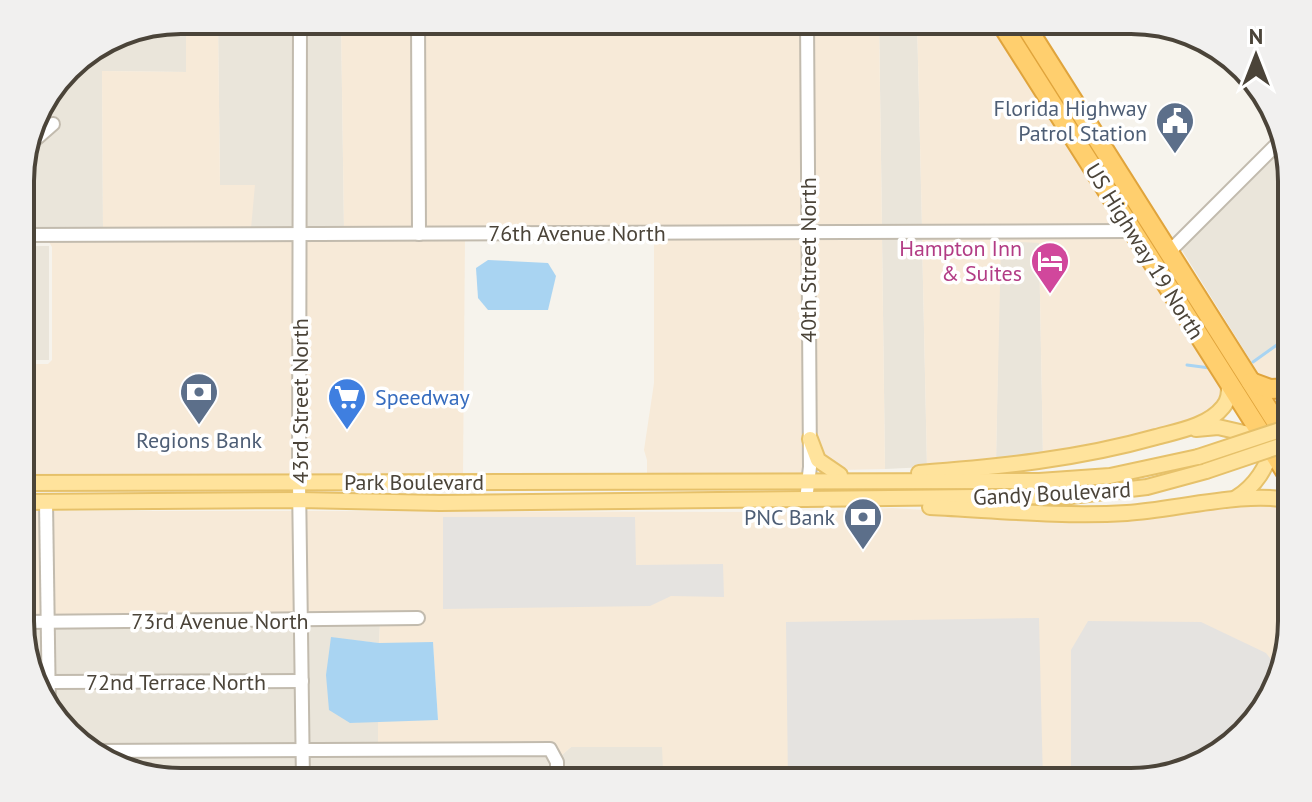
<svg xmlns="http://www.w3.org/2000/svg" width="1312" height="802" font-family="'PT Sans',sans-serif">
	<style>
		.residential { fill: #eae5da }
		.commercial { fill: #f7ead8 }
		.parking { fill: #e5e3e0 }
		.water { fill: #a9d4f2 }
		.lines { fill: none; stroke-linecap: round; stroke-linejoin: round }
		.stream { stroke: #a9d4f2; stroke-width: 3 }
		.minor-casing { stroke: #c2bbae; stroke-width: 16 }
		.major-casing { stroke: #e6c16a; stroke-width: 18 }
		.highway-casing { stroke: #e0a43c; stroke-width: 22 }
		.minor { stroke: #fff; stroke-width: 12 }
		.major { stroke: #ffe39c; stroke-width: 14 }
		.highway { stroke: #ffcf6e; stroke-width: 18 }
		.major-bridge-casing { stroke: #e6c16a; stroke-width: 18; stroke-linecap: butt }
		.major-bridge { stroke: #ffe39c; stroke-width: 14 }
		.labels { text-anchor: middle; dominant-baseline: central; stroke-width: 7; stroke-linejoin: round; paint-order: stroke }
		.service-label { font-size: 22px; fill: #4e5e75; stroke: #fff; text-anchor: end }
		.street-label { font-size: 22px; fill: #4b4439; stroke: #fff }
		.hotel-label { font-size: 22px; fill: #b23c85; stroke: #fff; text-anchor: end }
		.shop-label { font-size: 22px; fill: #366cbe; stroke: #fff; text-anchor: start }
		.rim { fill: none; stroke: #4b4439; stroke-width: 4 }
	</style>
	<rect width="100%" height="100%" fill="#f6f3ec"/>
	<g class="residential">
		<path d="M 181,20 L 296,20 L 297,229 L 251,229 L 220,186 L 218,23 L 186,24 L 187,72 L 102,71 L 103,230 L 21,230 L 21,160 L 25,147 L 39,142 L 59,125 L 54,118 L 29,135 L 37,109 L 74,60 L 120,32 Z"/>
		<path d="M 305,20 L 341,20 L 344,229 L 305,229 Z"/>
		<path d="M 879,20 L 917,20 L 922,227 L 882,227 Z"/>
		<path d="M 1284,144 L 1292,170 L 1292,333 L 1252,363 L 1180,247 Z"/>
		<path d="M 882,236 L 922,236 L 927,467 L 885,469 Z"/>
		<path d="M 1000,241 L 1039,242 L 1043,456 L 996,461 Z"/>
		<rect x="21" y="246" width="28" height="114"/>
		<path d="M 380,624 L 379,643 L 331,638 L 350,723 L 378,720 L 378,745 L 307,745 L 307,625 Z"/>
		<path d="M 298,626 L 298,677 L 53,677 L 53,627 Z"/>
		<path d="M 21,627 L 44,627 L 45,704 L 21,642 Z"/>
		<path d="M 298,686 L 298,745 L 83,746 L 53,717 L 53,687 Z"/>
		<path d="M 571,747 L 663,747 L 675,770 L 675,782 L 561,782 L 558,755 L 562,755 Z"/>
		<path d="M 298,755 L 298,782 L 180,782 L 94,756 Z"/>
		<path d="M 307,755 L 547,755 L 553,763 L 552,782 L 307,782 Z"/>
	</g>
	<g class="commercial">
		<path d="M 341,20 L 802,20 L 803,227 L 344,229 Z"/>
		<path d="M 811,20 L 879,20 L 882,227 L 811,227 Z"/>
		<path d="M 917,20 L 989,20 L 1056,119 L 1121,226 L 922,227 Z"/>
		<path d="M 218,23 L 220,185 L 255,185 L 251,229 L 103,229 L 102,71 L 186,72 L 186,24 Z"/>
		<path d="M 882,236 L 885,469 L 841,470 L 827,462 L 814,438 L 812,237 Z"/>
		<path d="M 922,236 L 1127,236 L 1222,391 L 1222,400 L 1215,408 L 1186,421 L 1077,451 L 1043,456 L 1039,243 L 1001,241 L 996,461 L 927,467 Z"/>
		<path d="M 654,237 L 803,237 L 806,466 L 803,475 L 647,476 L 647,460 L 644,450 L 654,383 Z"/>
		<path d="M 465,238 L 463,476 L 304,476 L 305,239 Z"/>
		<path d="M 297,239 L 295,476 L 21,478 L 21,364 L 48,364 L 52,360 L 52,247 L 49,242 L 21,242 L 21,240 Z"/>
		<path d="M 1292,333 L 1292,383 L 1263,381 L 1252,363 Z"/>
		<path d="M 1237,504 L 1288,505 L 1292,510 L 1292,631 L 1265,710 L 1211,761 L 1141,782 L 675,782 L 675,770 L 663,770 L 662,747 L 571,747 L 562,755 L 558,755 L 551,743 L 378,745 L 378,720 L 438,719 L 433,643 L 379,643 L 380,624 L 422,623 L 422,614 L 306,616 L 304,511 L 802,512 L 892,508 L 1077,519 L 1181,513 Z"/>
		<path d="M 21,511 L 42,511 L 44,617 L 21,618 Z"/>
		<path d="M 50,511 L 295,511 L 298,616 L 53,617 Z"/>
	</g>
	<g class="parking">
		<path d="M 443,517 L 635,517 L 636,565 L 723,564 L 724,597 L 671,596 L 650,606 L 443,609 Z"/>
		<path d="M 1039,618 L 1043,782 L 788,782 L 786,622 Z"/>
		<path d="M 1088,621 L 1201,622 L 1266,653 L 1279,670 L 1265,710 L 1211,761 L 1141,782 L 1071,782 L 1071,650 Z"/>
	</g>
	<g class="water">
		<path d="M 488,260 L 548,263 L 556,276 L 548,310 L 488,310 L 478,298 L 476,268 Z"/>
		<path d="M 331,637 L 379,643 L 433,642 L 438,720 L 350,723 L 329,710 L 326,675 Z"/>
	</g>
	<g class="lines">
		<g class="stream">
			<path d="M 1253,362 L 1292,334"/>
			<path d="M 1187,365 L 1210,368"/>
		</g>
		<g class="minor-casing">
			<g id="minor">
				<path d="M 300,20 L 299,482 L 303,782"/>
				<path d="M 418,20 L 419,234"/>
				<path d="M 27,141 L 37,138 L 53,124"/>
				<path d="M 21,235 L 1132,231"/>
				<path d="M 1169,252 L 1282,139"/>
				<path d="M 806,500 L 810,467 L 807,20"/>
				<path d="M 46,502 L 49,712"/>
				<path d="M 21,622 L 418,618"/>
				<path d="M 49,682 L 302,681"/>
				<path d="M 88,751 L 550,749 L 557,762 L 557,782"/>
			</g>
		</g>
		<g class="major-casing">
			<g id="major">
				<path d="M 1196,429 L 1218,427 L 1266,438"/>
				<path d="M 810,439 L 818,460 L 840,475"/>
				<path d="M 919,473 C 999,467 1078,459 1156,437 C 1178,431 1208,426 1223,407 C 1229,400 1229,393 1229,384"/>
				<path d="M 21,483 L 1039,481 L 1110,476 L 1198,457"/>
				<path d="M 1236,498 C 1257,485 1265,468 1275,445"/>
				<path d="M 21,502 L 300,500 L 440,503 L 1071,496 L 1147,487 L 1206,471"/>
				<path d="M 930,507 C 995,510 1061,517 1127,513 C 1175,510 1248,490 1292,501"/>
			</g>
		</g>
		<g class="highway-casing">
			<g id="highway">
				<path d="M 999,20 L 1292,482"/>
				<path d="M 1022,20 L 1292,447"/>
				<path d="M 1251,382 L 1270,389 L 1292,388"/>
				<path d="M 1284,443 L 1292,411"/>
			</g>
		</g>
		<use href="#minor" class="minor"/>
		<use href="#major" class="major"/>
		<use href="#highway" class="highway"/>
		<g class="major-bridge-casing">
			<g id="major-bridge">
				<path d="M 1198,457 L 1292,426"/>
				<path d="M 1206,471 L 1292,442"/>
			</g>
		</g>
		<use href="#major-bridge" class="major-bridge"/>
	</g>
	<defs>
		<g id="civic-pin" transform="scale(2)"><path d="M0 17L-7.5 6A9.5 9.5 0 1 1 7.5 6Z" fill="#5c6f8a" stroke="#fff"/><path d="M-.6-6.5H3V-4.5H.6V-3L4-1V1h2V6H-6V1h2V-1L-.6-3ZM-1.2 2.5V6h2.4V2.5Z" fill="#fff"/></g>
		<g id="hotel-pin" transform="scale(2)"><path d="M0 17L-7.5 6A9.5 9.5 0 1 1 7.5 6Z" fill="#d1479c" stroke="#fff"/><path d="M-6-4.5h1.5V1H6V5H4.5V3h-9V5H-6ZM-4 0a1.8 1.8 0 1 1 3.6 0ZM.5 0V-2.5h3Q6-2.5 6 0Z" fill="#fff"/></g>
		<g id="bank-pin" transform="scale(2)"><path d="M0 17L-7.5 6A9.5 9.5 0 1 1 7.5 6Z" fill="#5c6f8a" stroke="#fff"/><path d="M-6-4H6V4H-6ZM0-2.3a2.3 2.3 0 1 0 0 4.6a2.3 2.3 0 1 0 0-4.6Z" fill="#fff"/></g>
		<g id="supermarket-pin" transform="scale(2)"><path d="M0 17L-7.5 6A9.5 9.5 0 1 1 7.5 6Z" fill="#3f7fe0" stroke="#fff"/><path d="M-6-5.5h2.5l.6 2H6L4.5 2H-2.5L-4.4-4H-6ZM-1.5 3.2a1.3 1.3 0 1 0 .1 0ZM3 3.2a1.3 1.3 0 1 0 .1 0Z" fill="#fff"/></g>
	</defs>
	<g fill-rule="evenodd">
		<use href="#civic-pin" x="1175" y="121"/>
		<use href="#hotel-pin" x="1050" y="261"/>
		<use href="#bank-pin" x="199" y="392"/>
		<use href="#supermarket-pin" x="347" y="397"/>
		<use href="#bank-pin" x="863" y="517"/>
	</g>
	<g class="labels">
		<g class="service-label">
			<text x="1147" y="108">Florida Highway<tspan x="1147" dy="25">Patrol Station</tspan></text>
			<text x="199" y="440" text-anchor="middle">Regions Bank</text>
			<text x="835" y="517">PNC Bank</text>
		</g>
		<g class="street-label">
			<text x="577" y="233">76th Avenue North</text>
			<text transform="translate(1145 251) rotate(58)">US Highway 19 North</text>
			<text transform="translate(808 260) rotate(-90)">40th Street North</text>
			<text transform="translate(300 401) rotate(-90)">43rd Street North</text>
			<text x="414" y="482">Park Boulevard</text>
			<text transform="translate(1052 493) rotate(-3)">Gandy Boulevard</text>
			<text x="220" y="621">73rd Avenue North</text>
			<text x="176" y="682">72nd Terrace North</text>
		</g>
		<g class="hotel-label">
			<text x="1022" y="248">Hampton Inn<tspan x="1022" dy="25">&amp; Suites</tspan></text>
		</g>
		<g class="shop-label">
			<text x="375" y="397">Speedway</text>
		</g>
	</g>
	<path d="M0 0H1312V802H0ZM181 34H1131A147 147 0 0 1 1278 181V621A147 147 0 0 1 1131 768H181A147 147 0 0 1 34 621V181A147 147 0 0 1 181 34Z" fill="#f1f0ef" fill-rule="evenodd"/>
	<path class="rim" d="M181 34H1131A147 147 0 0 1 1278 181V621A147 147 0 0 1 1131 768H181A147 147 0 0 1 34 621V181A147 147 0 0 1 181 34Z"/>
	<g transform="translate(1256 56)" stroke="#ffffff" stroke-width="6" paint-order="stroke">
	<path d="M0-6L14 30L0 20L-14 30Z" fill="#4b4439"/>
	<text y="-12" font-size="22" font-weight="bold" text-anchor="middle" fill="#4b4439">N</text>
	</g>
</svg>
